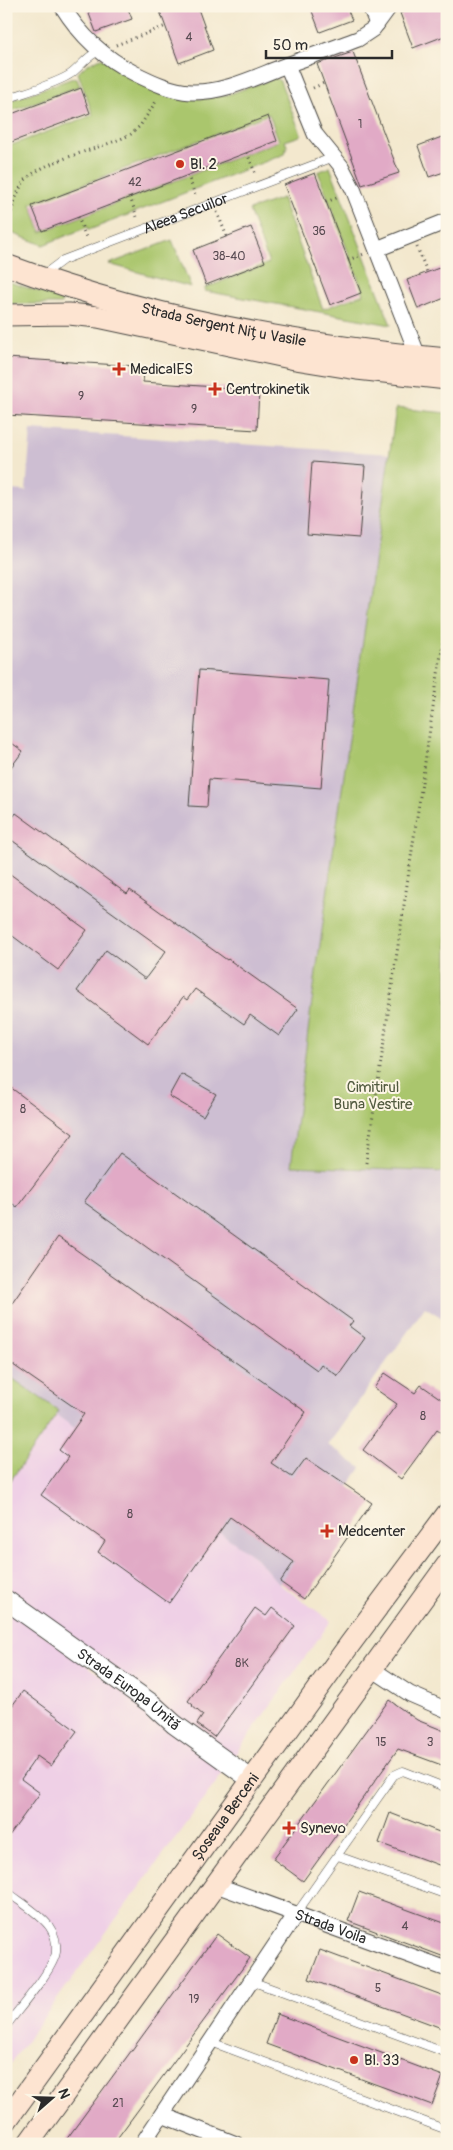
<svg xmlns="http://www.w3.org/2000/svg" width="453" height="2150" font-family="Pangolin,sans-serif">
	<style>
		.built { fill: #efd0e6 }
		.industrial { fill: #cdbed2 }
		.green { fill: #aac66d; stroke: #6a784c; fill-rule: evenodd }
		.building { fill: #e1aac6 }
		.lines { fill: none; stroke-linecap: round; stroke-linejoin: round }
		.service-casing { stroke: #494743; stroke-width: 9 }
		.minor-casing { stroke: #494743; stroke-width: 17 }
		.tertiary-casing { stroke: #494743; stroke-width: 21 }
		.secondary-casing { stroke: #494743; stroke-width: 23 }
		.path { stroke: #494743; stroke-width: 3; stroke-dasharray: 1 4; stroke-linecap: butt }
		.service { stroke: #fff; stroke-width: 8 }
		.minor { stroke: #fff; stroke-width: 15 }
		.tertiary { stroke: #fff; stroke-width: 19 }
		.secondary { stroke: #fde4d1; stroke-width: 21 }
		.poi-dot { fill: #c8321e; stroke: #fcf5e5; stroke-width: 2 }
		.labels { text-anchor: middle; dominant-baseline: central; stroke-width: 4; stroke-linejoin: round; paint-order: stroke }
		.number-label { font-size: 12px; fill: #584b52 }
		.poi-label { font-size: 15px; fill: #2b2b2b; stroke: #fcf5e5; text-anchor: start }
		.street-label { font-size: 15px; fill: #2b2b2b; stroke: #fcf5e5 }
		.park-label { font-size: 15px; fill: #515a3f; stroke: #fcf5e5 }
	</style>
	<rect width="100%" height="100%" fill="#fcf5e5"/>
	<filter id="ink" filterUnits="userSpaceOnUse"><feTurbulence type="fractalNoise" baseFrequency=".02" numOctaves="2"/><feDisplacementMap in="SourceGraphic" scale="10" xChannelSelector="R" yChannelSelector="G"/><feConvolveMatrix kernelMatrix="1 2 1 2 8 2 1 2 1" color-interpolation-filters="sRGB"/></filter>
	<filter id="wash" filterUnits="userSpaceOnUse"><feTurbulence type="fractalNoise" baseFrequency=".0096" numOctaves="4" result="noise"/><feDisplacementMap in="SourceGraphic" scale="20" xChannelSelector="R" yChannelSelector="G"/><feGaussianBlur stdDeviation="1.12" result="paint"/><feColorMatrix in="noise" values="0 0 0 0 0 0 0 0 0 0 0 0 0 0 0 0 0 1.4 0 .05"/><feComposite in="paint" operator="in"/></filter>
	<g filter="url(#wash)">
		<rect width="100%" height="100%" fill="#f3e8ce"/>
		<g class="built">
			<path d="M 59,1411 L 256,1558 L 279,1584 L 331,1621 L 229,1763 L 6,1600 L 6,1487 Z"/>
			<path d="M 6,1608 L 152,1712 L 225,1770 L 6,2069 Z"/>
		</g>
		<path class="industrial" d="M 31,430 L 390,454 L 311,1008 L 291,1166 L 447,1172 L 447,1321 L 425,1307 L 328,1445 L 361,1468 L 279,1584 L 256,1558 L 6,1379 L 6,490 L 26,491 Z"/>
		<g class="green">
			<path d="M 101,58 L 200,99 L 227,95 L 275,78 L 280,81 L 301,134 L 300,136 L 285,141 L 287,146 L 285,154 L 89,230 L 88,227 L 43,245 L 9,232 L 6,238 L 6,147 L 93,115 L 78,73 L 86,65 ZM 269,114 L 279,141 L 41,232 L 31,204 Z"/>
			<path d="M 76,77 L 80,86 L 6,113 L 6,102 Z"/>
			<path d="M 330,167 L 391,325 L 205,291 L 205,288 L 269,263 L 249,210 L 282,198 L 323,309 L 364,294 L 318,172 Z"/>
			<path d="M 172,240 L 191,287 L 109,264 Z"/>
			<path d="M 6,281 L 62,299 L 61,304 L 6,304 Z"/>
			<path d="M 396,408 L 447,413 L 447,1172 L 291,1166 L 311,1008 Z"/>
			<path d="M 6,1374 L 59,1411 L 6,1487 Z"/>
		</g>
		<g id="blocks">
			<g class="building">
				<path d="M 86,6 L 127,6 L 132,19 L 96,32 Z"/>
				<path d="M 158,6 L 197,6 L 213,50 L 179,63 Z"/>
				<path d="M 310,6 L 346,6 L 352,20 L 320,32 Z"/>
				<path d="M 419,6 L 447,6 L 447,35 L 413,48 L 400,13 Z"/>
				<path d="M 353,52 L 399,173 L 362,185 L 317,64 Z"/>
				<path d="M 81,88 L 90,113 L 6,144 L 6,116 Z"/>
				<path d="M 268,116 L 277,141 L 42,231 L 32,206 Z"/>
				<path d="M 447,135 L 447,171 L 429,177 L 418,146 Z"/>
				<path d="M 315,173 L 361,293 L 330,305 L 284,185 Z"/>
				<path d="M 251,227 L 265,262 L 206,285 L 193,250 Z"/>
				<path d="M 447,265 L 447,297 L 418,309 L 407,280 Z"/>
				<path d="M 6,358 L 135,366 L 135,370 L 144,370 L 143,382 L 259,390 L 257,430 L 6,415 Z"/>
				<path d="M 312,462 L 365,466 L 359,538 L 307,534 Z"/>
				<path d="M 199,670 L 329,680 L 321,788 L 209,779 L 207,807 L 189,806 Z"/>
				<path d="M 6,739 L 23,751 L 6,774 Z"/>
				<path d="M 16,813 L 127,894 L 130,890 L 227,960 L 228,959 L 298,1009 L 279,1036 L 250,1015 L 244,1024 L 195,989 L 187,1000 L 183,997 L 148,1044 L 77,991 L 106,950 L 145,979 L 166,951 L 6,836 L 6,827 Z"/>
				<path d="M 6,871 L 87,930 L 58,970 L 6,931 Z"/>
				<path d="M 181,1074 L 216,1094 L 203,1116 L 169,1096 Z"/>
				<path d="M 6,1084 L 73,1134 L 17,1207 L 6,1199 Z"/>
				<path d="M 120,1153 L 353,1321 L 349,1326 L 365,1338 L 338,1376 L 321,1364 L 317,1370 L 84,1202 Z"/>
				<path d="M 58,1237 L 306,1412 L 271,1463 L 292,1477 L 306,1458 L 372,1503 L 304,1599 L 280,1582 L 294,1562 L 230,1517 L 169,1603 L 98,1552 L 105,1541 L 41,1495 L 68,1457 L 59,1450 L 84,1414 L 6,1360 L 6,1312 Z"/>
				<path d="M 385,1373 L 415,1393 L 421,1385 L 447,1403 L 447,1437 L 437,1430 L 401,1479 L 363,1450 L 397,1404 L 374,1388 Z"/>
				<path d="M 255,1608 L 266,1616 L 272,1608 L 295,1626 L 214,1737 L 197,1724 L 203,1715 L 192,1706 L 193,1705 L 188,1701 Z"/>
				<path d="M 23,1691 L 77,1731 L 51,1766 L 37,1756 L 21,1779 L 40,1793 L 6,1840 L 6,1714 Z"/>
				<path d="M 389,1700 L 417,1720 L 447,1732 L 447,1767 L 398,1749 L 303,1881 L 273,1859 Z"/>
				<path d="M 390,1813 L 447,1835 L 447,1868 L 379,1843 Z"/>
				<path d="M 359,1892 L 447,1924 L 447,1958 L 348,1921 Z"/>
				<path d="M 217,1934 L 250,1958 L 113,2144 L 63,2144 Z"/>
				<path d="M 320,1950 L 447,1997 L 447,2030 L 309,1979 Z"/>
				<path d="M 277,2014 L 443,2076 L 432,2105 L 266,2044 Z"/>
			</g>
		</g>
	</g>
	<g filter="url(#ink)">
		<use href="#blocks" fill-opacity="0" stroke="#494743" stroke-width="1"/>
		<g class="lines">
			<g class="service-casing">
				<g id="service">
					<path d="M 6,99 C 23,93 59,83 72,73 C 82,65 87,56 99,51"/>
					<path id="s1" d="M 43,275 L 63,260 L 334,157"/>
					<path d="M 338,1856 L 447,1895"/>
					<path d="M 6,1891 C 20,1902 38,1912 49,1926 C 54,1933 57,1943 56,1952 C 54,1969 18,2010 6,2026"/>
					<path d="M 296,1914 L 394,1775 L 403,1771 L 447,1788"/>
					<path d="M 251,1981 L 447,2053"/>
					<path d="M 211,2042 L 447,2130"/>
				</g>
			</g>
			<g class="minor-casing">
				<g id="minor">
					<path d="M 62,6 C 80,35 104,58 134,73 C 152,82 171,91 191,92 C 222,93 251,79 279,68 C 305,58 332,49 358,39 L 373,29 L 390,6"/>
					<path d="M 370,6 L 377,24"/>
					<path d="M 287,65 L 315,134 L 341,166 L 353,189 L 418,356"/>
					<path d="M 377,249 L 447,221"/>
					<path d="M 372,1669 L 410,1694 L 447,1710"/>
					<path id="s2" d="M 216,1885 L 447,1969"/>
					<path d="M 162,2115 L 236,2144"/>
					<path d="M 142,2144 L 296,1914"/>
				</g>
			</g>
			<g class="tertiary-casing">
				<g id="tertiary">
					<path id="s3" d="M 6,1600 L 152,1704 L 174,1724 L 252,1780"/>
				</g>
			</g>
			<g class="secondary-casing">
				<g id="secondary">
					<path id="s4" d="M 6,265 C 145,317 299,345 447,359"/>
					<path d="M 6,315 L 69,314 L 98,317 L 295,359 L 357,369 L 447,379"/>
					<path id="s5" d="M 6,2121 L 350,1644 L 447,1514"/>
					<path d="M 28,2144 L 447,1565"/>
				</g>
			</g>
			<g class="path">
				<path d="M 415,6 L 415,8"/>
				<path d="M 6,7 L 8,6"/>
				<path d="M 116,45 L 166,26"/>
				<path d="M 313,88 L 324,83"/>
				<path d="M 247,153 L 256,175"/>
				<path d="M 188,175 L 196,198"/>
				<path d="M 130,197 L 138,220"/>
				<path d="M 326,202 L 339,197"/>
				<path d="M 217,212 L 227,237"/>
				<path d="M 78,217 L 87,240"/>
				<path d="M 6,231 C 11,215 14,197 23,183 C 39,160 104,149 131,134 L 140,126 L 157,100"/>
				<path d="M 417,247 L 427,272"/>
				<path d="M 348,260 L 364,254"/>
				<path d="M 366,1163 L 447,613"/>
			</g>
			<use href="#service" class="service"/>
			<use href="#minor" class="minor"/>
			<use href="#tertiary" class="tertiary"/>
			<use href="#secondary" class="secondary"/>
		</g>
	</g>
	<g class="poi-dot">
		<circle cx="180" cy="164" r="5"/>
		<path d="M116.5 361.5h5v5h5v5h-5v5h-5v-5h-5v-5h5z"/>
		<path d="M212.5 381.5h5v5h5v5h-5v5h-5v-5h-5v-5h5z"/>
		<path d="M324.5 1523.5h5v5h5v5h-5v5h-5v-5h-5v-5h5z"/>
		<path d="M286.5 1820.5h5v5h5v5h-5v5h-5v-5h-5v-5h5z"/>
		<circle cx="354" cy="2060" r="5"/>
	</g>
	<g class="labels">
		<g class="number-label">
			<text x="189" y="37">4</text>
			<text x="360" y="124">1</text>
			<text x="135" y="182">42</text>
			<text x="319" y="231">36</text>
			<text x="229" y="256">38-40</text>
			<text x="81" y="396">9</text>
			<text x="194" y="409">9</text>
			<text x="23" y="1109">8</text>
			<text x="423" y="1416">8</text>
			<text x="130" y="1514">8</text>
			<text x="242" y="1663">8K</text>
			<text x="381" y="1742">15</text>
			<text x="430" y="1742">3</text>
			<text x="405" y="1926">4</text>
			<text x="378" y="1988">5</text>
			<text x="194" y="1999">19</text>
			<text x="118" y="2103">21</text>
		</g>
		<g class="poi-label">
			<text x="190" y="164">Bl. 2</text>
			<text x="130" y="369">MedicalES</text>
			<text x="226" y="389">Centrokinetik</text>
			<text x="338" y="1531">Medcenter</text>
			<text x="300" y="1828">Synevo</text>
			<text x="364" y="2060">Bl. 33</text>
		</g>
		<g class="street-label">
			<text stroke="none"><textPath href="#s1" startOffset="156">Aleea Secuilor</textPath></text>
			<text stroke="none"><textPath href="#s4" startOffset="226">Strada Sergent Nițu Vasile</textPath></text>
			<text stroke="none"><textPath href="#s3" startOffset="152">Strada Europa Unită</textPath></text>
			<text stroke="none"><textPath href="#s5" startOffset="375">Șoseaua Berceni</textPath></text>
			<text stroke="none"><textPath href="#s2" startOffset="122">Strada Voila</textPath></text>
		</g>
		<g class="park-label">
			<text x="373" y="1087">Cimitirul<tspan x="373" dy="17">Buna Vestire</tspan></text>
		</g>
	</g>
	<rect width="453" height="2150" fill="none" stroke="#fcf5e5" stroke-width="25"/>
	<g transform="translate(52 2098) rotate(70)" stroke="#fcf5e5" stroke-width="4" paint-order="stroke">
	<path d="M0-4L9 19L0 12L-9 19Z" fill="#2b2b2b"/>
	<text y="-8" font-size="14" font-weight="bold" text-anchor="middle" fill="#2b2b2b">N</text>
	</g>
	<path d="M266 50v8h126v-8" fill="none" stroke="#2b2b2b" stroke-width="2.5"/>
	<text x="273" y="50" font-size="15" fill="#2b2b2b" stroke="#fcf5e5" stroke-width="4" paint-order="stroke">50 m</text>
</svg>
